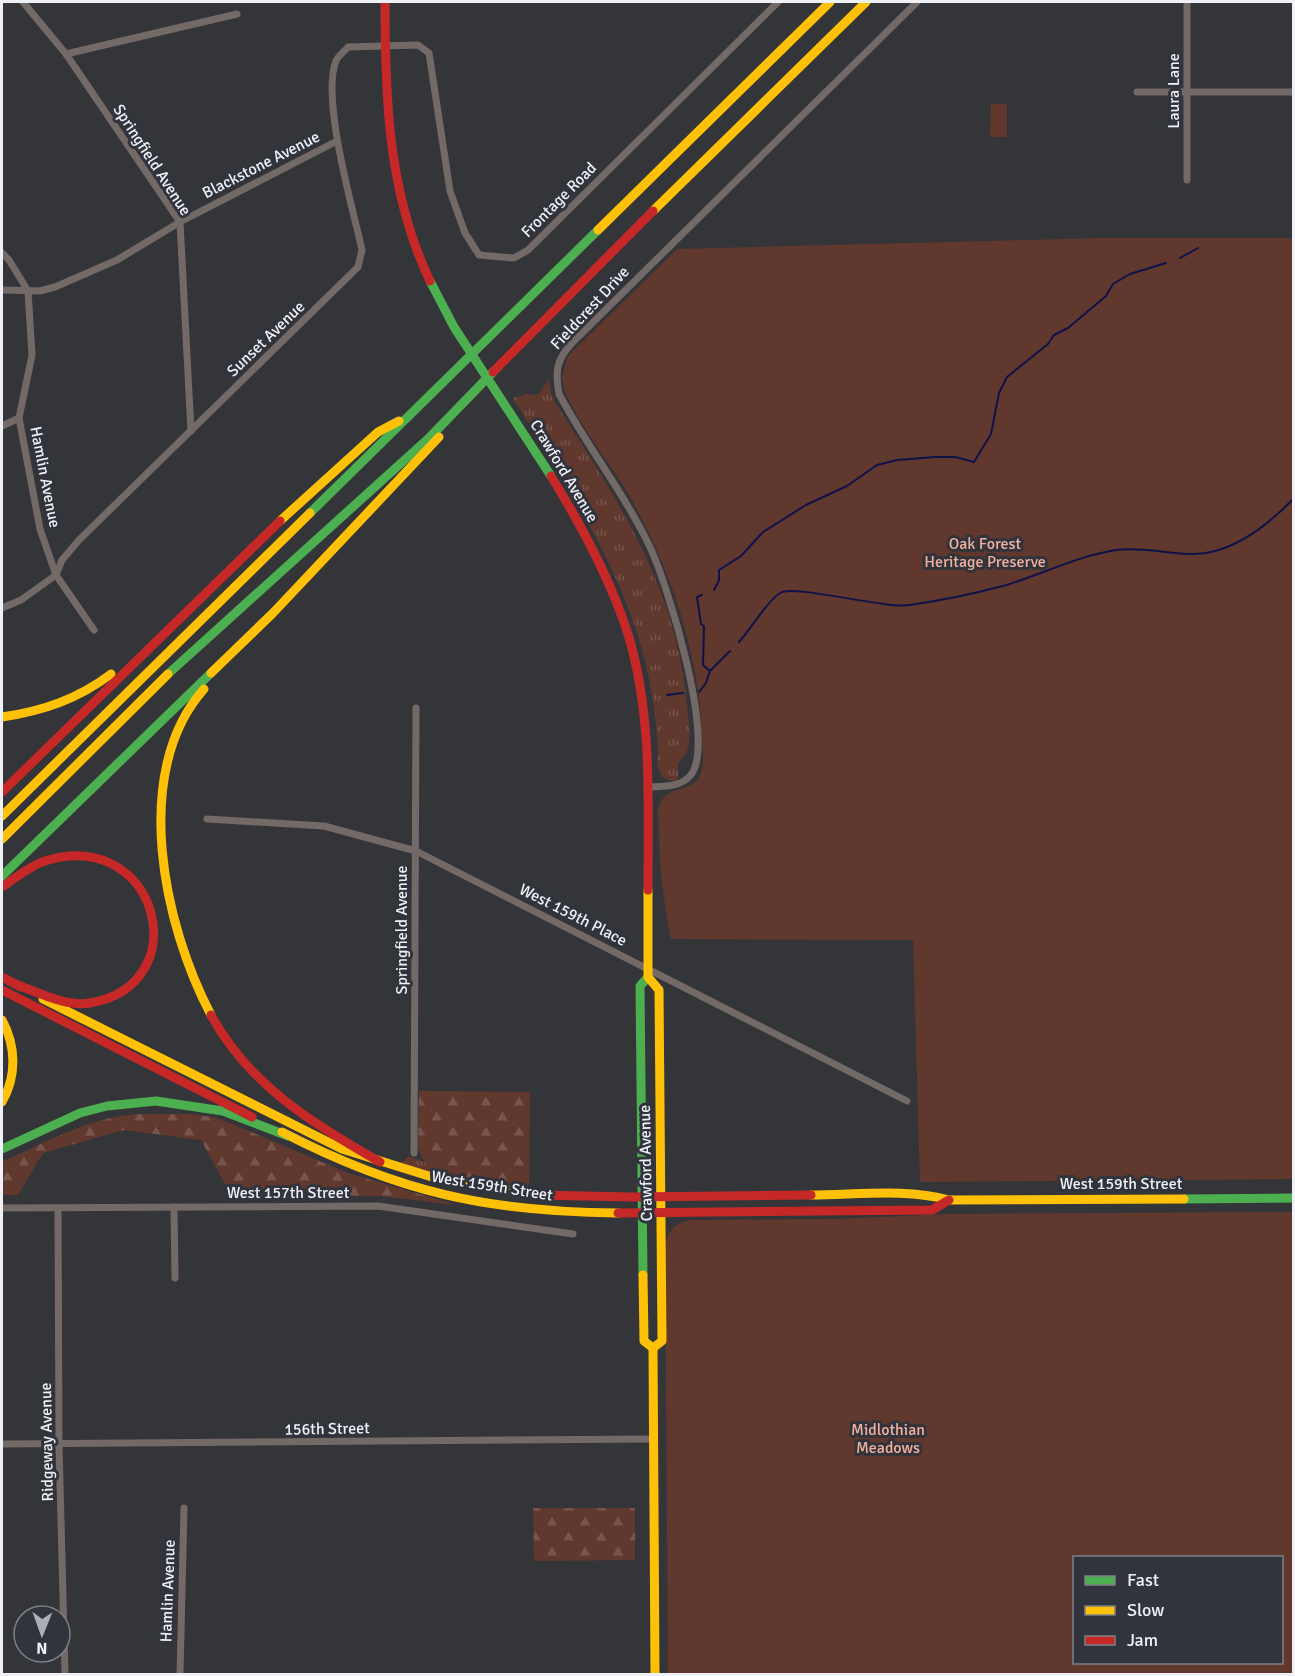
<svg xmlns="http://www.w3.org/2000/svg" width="1295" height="1676" font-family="Signika,sans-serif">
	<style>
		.grass { fill: url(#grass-tufts) }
		.forest { fill: url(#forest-firs) }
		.park { fill: #61382d; fill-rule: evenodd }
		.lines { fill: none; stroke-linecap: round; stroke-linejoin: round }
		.stream { stroke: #0f124a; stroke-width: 2 }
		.street { stroke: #736a68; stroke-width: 7 }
		.fast { stroke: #4caf50; stroke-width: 9 }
		.slow { stroke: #ffc107; stroke-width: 9 }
		.jam { stroke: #c62828; stroke-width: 9 }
		.labels { text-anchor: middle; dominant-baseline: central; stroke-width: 6; stroke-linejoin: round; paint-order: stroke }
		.street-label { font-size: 16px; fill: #eff1f6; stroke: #31343c }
		.park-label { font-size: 16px; fill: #f3b19e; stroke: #31343c }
	</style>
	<defs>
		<pattern id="grass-tufts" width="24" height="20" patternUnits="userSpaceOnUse" patternTransform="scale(1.5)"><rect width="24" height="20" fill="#61382d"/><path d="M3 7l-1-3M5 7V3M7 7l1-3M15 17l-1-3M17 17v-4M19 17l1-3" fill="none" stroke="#78554c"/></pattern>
		<pattern id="forest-firs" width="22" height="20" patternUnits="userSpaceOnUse" patternTransform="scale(1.5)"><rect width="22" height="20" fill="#61382d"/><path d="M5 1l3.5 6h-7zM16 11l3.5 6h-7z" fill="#78554c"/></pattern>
	</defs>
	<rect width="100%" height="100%" fill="#343539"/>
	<g class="grass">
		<path d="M 549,379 L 551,394 L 556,404 C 619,502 677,587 687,707 C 689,727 695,749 678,763 L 678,778 L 675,781 C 669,781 663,779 660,773 C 656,767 658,757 658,751 C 657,722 652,692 646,664 C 622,567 565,483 513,398 L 528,394 L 538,395 Z"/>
		<path d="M 408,1156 L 424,1162 L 427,1166 L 475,1179 L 528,1184 L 528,1191 L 399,1165 Z"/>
	</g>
	<g class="forest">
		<path d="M 419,1091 L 530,1092 L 529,1184 L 475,1179 L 426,1166 L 418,1148 Z"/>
		<path d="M 139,1114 L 192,1114 L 218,1118 L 348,1173 L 457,1205 L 380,1196 L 232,1197 L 201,1140 L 124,1130 L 43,1153 L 18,1195 L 2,1195 L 2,1162 C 47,1142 89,1117 139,1114 Z"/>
		<path d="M 533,1508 L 635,1508 L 635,1560 L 534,1561 Z"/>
	</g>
	<g class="park">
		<path d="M 991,104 L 1007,104 L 1007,137 L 990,137 Z"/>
		<path d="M 1100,238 L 1293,238 L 1293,1179 L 920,1182 L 913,940 L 671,939 C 664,902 659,868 659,831 C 659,823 656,812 660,804 C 671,779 704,800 703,756 C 702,663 675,577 630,497 C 609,461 580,427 564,389 L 562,377 L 568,356 L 677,249 Z"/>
		<path d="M 1293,1212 L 1293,1674 L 668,1674 L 665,1249 C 667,1232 673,1224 690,1220 L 833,1219 L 947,1214 ZM 1074,1558 L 1282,1558 L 1282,1662 L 1074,1662 Z"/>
	</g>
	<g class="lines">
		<g class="stream">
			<path d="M 1180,258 L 1198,248"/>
			<path d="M 714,590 L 719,580 L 719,570 L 741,556 L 763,532 L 806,505 L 847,486 L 877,465 L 897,460 L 935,457 L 955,457 L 974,462 L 991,434 L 999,393 L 1007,377 L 1048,344 L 1054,335 L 1068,328 L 1106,296 L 1113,284 L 1130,274 L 1166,263"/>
			<path d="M 702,595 L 697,597 L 701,624 L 704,626 L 703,665 L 710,671"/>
			<path d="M 739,642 C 751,629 767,601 780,593 C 793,584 884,609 910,605 C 938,601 976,593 1003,586 C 1041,575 1077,556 1116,550 C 1149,545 1183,560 1215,551 C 1245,543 1273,520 1294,498"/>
			<path d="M 699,692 L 706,683 L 710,671 L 730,651"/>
			<path d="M 667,695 L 683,693"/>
		</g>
		<g class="street">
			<path d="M 23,2 L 66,54 L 180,222 L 191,431"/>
			<path d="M 1187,2 L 1187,180"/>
			<path d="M 66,54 L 237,14"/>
			<path d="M 1137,92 L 1294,92"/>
			<path d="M 2,253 L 9,260 L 28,291 L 32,355 L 19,418 L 40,529 L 56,575 L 94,630"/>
			<path d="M 2,290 L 40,291 L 55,287 L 117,260 L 180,222 L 337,141"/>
			<path d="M 2,426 L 19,418"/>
			<path d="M 2,608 L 21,600 L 56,575 L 62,560 L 79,540 L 358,267 L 362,250 C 353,209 321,99 336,61 C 338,56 345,51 348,47 L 418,45 L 429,53 L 450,191 L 465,233 L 479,255 L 514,258 L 528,250 L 778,2"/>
			<path d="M 647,787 C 662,786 679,788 690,776 C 718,745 666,578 648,543 C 623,491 586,445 559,394 C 555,372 556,360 572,343 L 917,2"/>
			<path d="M 207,819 L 324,826 L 416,851 L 907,1101"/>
			<path d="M 414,1153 L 416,708"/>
			<path d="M 174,1207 L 175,1278"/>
			<path d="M 2,1208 L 378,1206 L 573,1234"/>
			<path d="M 58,1208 L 59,1444 L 65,1674"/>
			<path d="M 2,1444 L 653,1439"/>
			<path d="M 180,1674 L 184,1508"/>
		</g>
		<g class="fast">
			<path d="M 430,281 L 454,327 L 551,476"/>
			<path d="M 310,513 L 598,230"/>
			<path d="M 168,674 L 430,437 L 493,372"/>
			<path d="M 2,876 L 211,673"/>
			<path d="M 2,1149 L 80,1113 L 107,1106 L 156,1101 L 223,1111 L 288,1136"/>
			<path d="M 1184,1199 L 1294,1198"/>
			<path d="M 643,1275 L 640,986 L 648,977"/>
		</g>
		<g class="slow">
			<path d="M 653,211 L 866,2"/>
			<path d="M 598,230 L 830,2"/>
			<path d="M 280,521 L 378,432 L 399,421"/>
			<path d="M 211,673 L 273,613 L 439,437"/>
			<path d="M 204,689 C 130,772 164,926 211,1015"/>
			<path d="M 2,717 C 43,711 78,699 111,674"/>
			<path d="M 2,816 L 310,513"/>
			<path d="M 2,839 L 168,674"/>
			<path d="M 648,890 L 648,977 L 659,990 L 662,1341 L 653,1348"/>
			<path d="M 43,999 L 342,1149 L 432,1177 L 519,1192"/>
			<path d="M 2,1020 C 16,1046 17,1076 2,1102"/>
			<path d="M 282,1132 C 398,1192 488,1212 618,1213"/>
			<path d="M 811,1195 C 856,1195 906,1188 949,1200 L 1184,1199"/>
			<path d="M 643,1275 L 644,1341 L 653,1348 L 655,1674"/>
		</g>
		<g class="jam">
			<path d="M 385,2 C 385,98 388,193 430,281"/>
			<path d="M 493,372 L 653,211"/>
			<path d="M 551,476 C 581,525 609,576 627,631 C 653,713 648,804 648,890"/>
			<path d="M 2,792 L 280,521"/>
			<path d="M 2,887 C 16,878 29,866 45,861 C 159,826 198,985 90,1003 C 65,1007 38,992 15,984"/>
			<path d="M 2,977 L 21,987"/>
			<path d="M 2,990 L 252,1117"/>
			<path d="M 211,1015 C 249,1085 313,1124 380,1162"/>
			<path d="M 519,1192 L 537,1195 L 632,1197 L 811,1195"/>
			<path d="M 618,1213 L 932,1210 L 949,1200"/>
		</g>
	</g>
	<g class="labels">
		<g class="street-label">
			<text transform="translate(1174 91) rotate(-90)">Laura Lane</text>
			<text transform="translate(152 160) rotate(57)">Springfield Avenue</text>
			<text transform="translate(261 165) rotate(-27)">Blackstone Avenue</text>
			<text transform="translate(559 200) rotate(-45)">Frontage Road</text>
			<text transform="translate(590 308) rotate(-47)">Fieldcrest Drive</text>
			<text transform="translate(266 339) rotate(-44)">Sunset Avenue</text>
			<text transform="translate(564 471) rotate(59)">Crawford Avenue</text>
			<text transform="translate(45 477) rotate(79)">Hamlin Avenue</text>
			<text transform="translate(573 915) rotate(27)">West 159th Place</text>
			<text transform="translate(402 930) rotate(-90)">Springfield Avenue</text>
			<text transform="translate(646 1163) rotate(-91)">Crawford Avenue</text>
			<text x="1121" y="1184">West 159th Street</text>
			<text transform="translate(492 1186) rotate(9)">West 159th Street</text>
			<text x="288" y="1193">West 157th Street</text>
			<text transform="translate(327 1429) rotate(-1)">156th Street</text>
			<text transform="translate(47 1442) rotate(-91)">Ridgeway Avenue</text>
			<text transform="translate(168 1591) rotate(-88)">Hamlin Avenue</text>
		</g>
		<g class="park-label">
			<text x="985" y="544">Oak Forest<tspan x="985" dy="18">Heritage Preserve</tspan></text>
			<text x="888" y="1430">Midlothian<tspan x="888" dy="18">Meadows</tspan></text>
		</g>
	</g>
	<rect width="1295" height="1676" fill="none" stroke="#eff1f6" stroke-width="6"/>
	<rect x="1073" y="1556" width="210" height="108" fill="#31343c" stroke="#7d8086" stroke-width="1.5"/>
	<rect x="1085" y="1576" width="30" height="9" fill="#4caf50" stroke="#7d8086" stroke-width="1.5"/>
	<text x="1127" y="1586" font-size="18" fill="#eff1f6">Fast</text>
	<rect x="1085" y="1606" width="30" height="9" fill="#ffc107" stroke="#7d8086" stroke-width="1.5"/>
	<text x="1127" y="1616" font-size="18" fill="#eff1f6">Slow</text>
	<rect x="1085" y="1636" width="30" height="9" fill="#c62828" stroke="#7d8086" stroke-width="1.5"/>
	<text x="1127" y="1646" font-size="18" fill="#eff1f6">Jam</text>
	<g transform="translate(42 1634) rotate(181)"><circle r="28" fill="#31343c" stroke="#7d8086" stroke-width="1.5"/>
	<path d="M0-4.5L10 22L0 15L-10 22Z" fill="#aeafb4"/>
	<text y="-9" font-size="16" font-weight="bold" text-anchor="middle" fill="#eff1f6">N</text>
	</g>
</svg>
